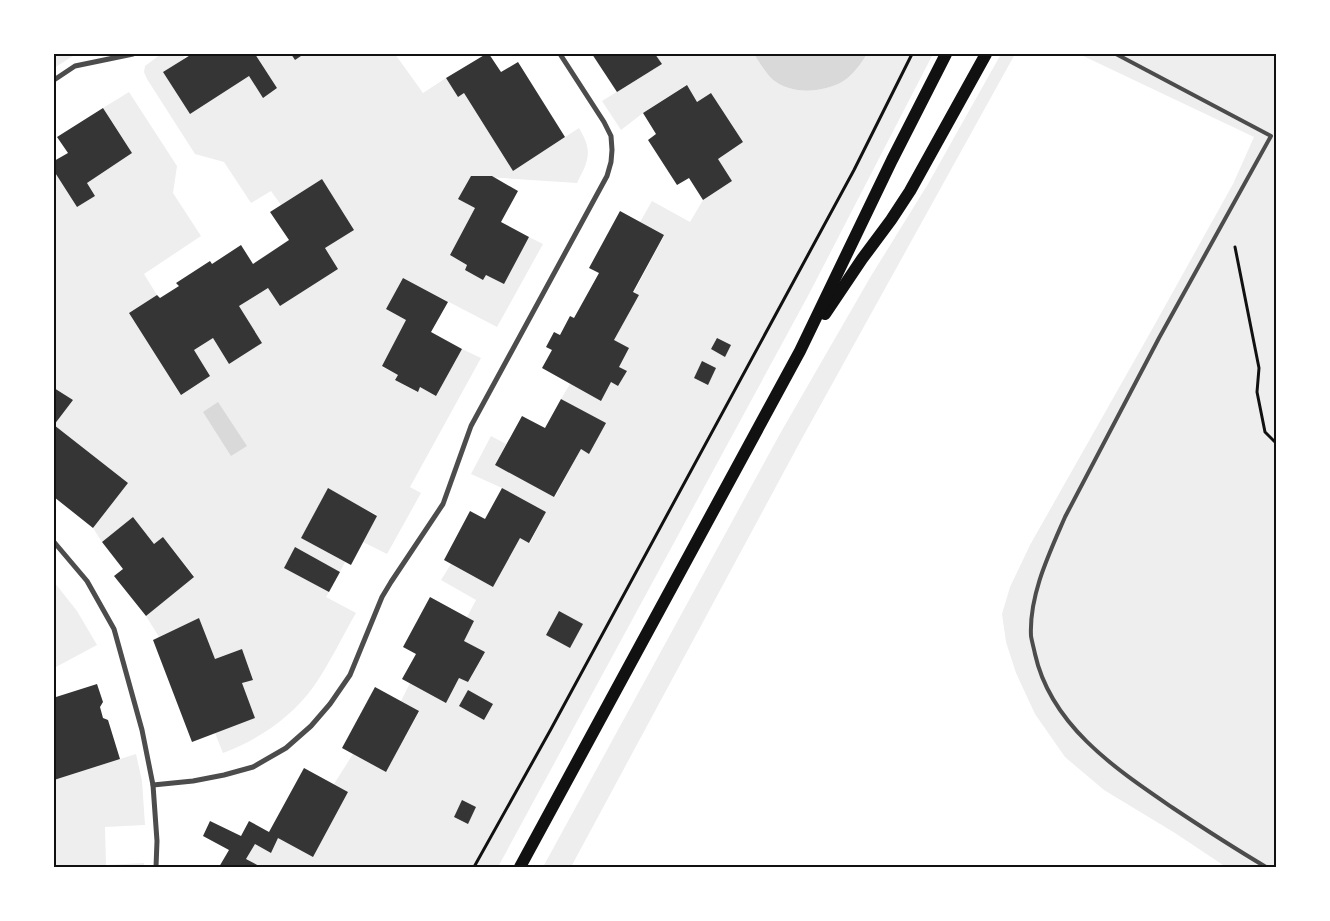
<svg xmlns="http://www.w3.org/2000/svg" width="1330" height="921" font-family="Mulish,sans-serif">
	<style>
		.green { fill: #eee }
		.water { fill: #d9d9d9 }
		.building { fill: #353535 }
		.lines { fill: none; stroke-linecap: round; stroke-linejoin: round }
		.path { stroke: #111; stroke-width: 3 }
		.service { stroke: #4c4c4c; stroke-width: 4 }
		.minor { stroke: #4c4c4c; stroke-width: 5 }
		.primary { stroke: #111; stroke-width: 12 }
		.neatline { fill: none; stroke: #111; stroke-width: 2 }
	</style>
	<rect width="100%" height="100%" fill="#fff"/>
	<g class="green">
		<path d="M 54,54 L 76,54 L 54,68 Z"/>
		<path d="M 161,54 L 182,54 L 185,58 L 164,72 L 249,76 L 263,97 L 277,88 L 255,54 L 291,54 L 295,60 L 304,54 L 395,54 L 423,93 L 446,78 L 458,96 L 464,93 L 513,171 L 579,128 C 593,151 589,160 577,183 L 471,176 L 459,199 L 475,208 L 450,255 L 467,265 L 465,270 L 483,280 L 486,275 L 529,237 L 543,244 L 497,327 L 403,278 L 386,309 L 406,320 L 382,367 L 398,375 L 395,380 L 417,392 L 420,387 L 436,396 L 462,349 L 481,358 L 410,487 L 421,493 L 387,554 L 363,542 L 377,515 L 328,489 L 301,538 L 345,562 L 340,572 L 295,548 L 284,568 L 329,592 L 326,597 L 356,613 C 342,637 330,663 314,686 C 292,717 258,740 223,753 L 215,733 L 255,718 L 242,683 L 253,679 L 242,649 L 215,659 L 199,618 L 159,637 L 146,616 L 194,576 L 163,537 L 154,544 L 133,517 L 102,542 L 93,528 L 128,483 L 54,425 L 73,400 L 54,388 L 54,171 L 77,207 L 95,196 L 87,183 L 132,153 L 103,108 L 129,92 L 177,166 L 173,193 L 201,236 L 144,274 L 157,295 L 129,313 L 181,395 L 194,350 L 213,338 L 229,364 L 261,343 L 239,306 L 268,288 L 280,306 L 338,269 L 325,248 L 353,230 L 322,179 L 281,205 L 271,191 L 251,203 L 224,162 L 195,154 L 147,79 L 144,72 L 145,66 Z"/>
		<path d="M 655,54 L 754,54 C 759,62 765,72 772,79 C 790,95 822,93 842,82 C 852,76 861,64 867,54 L 933,54 L 809,294 L 498,867 L 261,867 L 246,859 L 255,844 L 271,853 L 278,838 L 313,856 L 348,792 L 334,784 L 353,754 L 386,772 L 419,712 L 401,701 L 410,683 L 446,702 L 459,678 L 468,682 L 484,652 L 464,641 L 474,622 L 467,617 L 476,600 L 441,580 L 451,564 L 493,587 L 520,538 L 530,543 L 546,512 L 502,488 L 471,474 L 491,436 L 506,444 L 495,465 L 555,497 L 581,449 L 589,453 L 605,423 L 561,399 L 570,384 L 611,382 L 618,386 L 627,371 L 619,367 L 614,340 L 639,295 L 634,292 L 664,236 L 640,222 L 652,201 L 690,222 L 703,200 L 732,181 L 718,159 L 743,142 L 711,93 L 697,102 L 686,85 L 643,113 L 621,130 L 602,101 L 662,64 Z"/>
		<path d="M 1001,54 L 1015,54 L 800,442 L 571,867 L 543,867 L 781,432 L 871,276 L 928,184 Z"/>
		<path d="M 1079,54 L 1276,54 L 1276,867 L 1226,867 L 1175,833 L 1104,790 L 1065,757 L 1035,714 L 1016,673 L 1006,642 L 1002,614 L 1010,587 L 1030,545 L 1150,333 L 1233,184 L 1254,137 Z"/>
		<path d="M 54,582 L 77,611 L 97,645 L 54,668 Z"/>
		<path d="M 136,754 L 142,781 L 145,825 L 105,827 L 106,865 L 144,863 L 144,867 L 54,867 L 54,780 Z"/>
	</g>
	<g class="water">
		<path d="M 754,54 L 867,54 C 861,64 852,76 842,82 C 822,93 790,95 772,79 C 765,72 759,62 754,54 Z"/>
		<path d="M 218,402 L 247,446 L 231,456 L 203,412 Z"/>
	</g>
	<g class="building">
		<path d="M 192,54 L 235,54 L 236,55 L 238,54 L 255,54 L 277,88 L 263,98 L 249,76 L 190,114 L 163,72 Z"/>
		<path d="M 291,54 L 304,54 L 295,60 Z"/>
		<path d="M 486,54 L 489,54 L 501,72 L 518,62 L 565,137 L 513,171 L 464,93 L 458,97 L 446,78 Z"/>
		<path d="M 592,54 L 655,54 L 662,64 L 617,92 Z"/>
		<path d="M 687,85 L 697,102 L 711,93 L 743,142 L 718,159 L 732,181 L 703,200 L 689,178 L 677,185 L 648,140 L 656,134 L 643,113 Z"/>
		<path d="M 103,108 L 132,153 L 87,183 L 95,196 L 77,207 L 54,171 L 54,161 L 68,153 L 57,137 Z"/>
		<path d="M 471,176 L 492,176 L 518,191 L 501,222 L 529,237 L 504,284 L 486,275 L 483,280 L 465,270 L 467,265 L 450,255 L 475,208 L 458,199 Z"/>
		<path d="M 322,179 L 354,230 L 325,248 L 338,269 L 280,306 L 268,288 L 239,306 L 262,343 L 229,364 L 213,338 L 194,350 L 210,376 L 181,395 L 129,313 L 157,295 L 160,298 L 179,286 L 176,283 L 210,261 L 212,264 L 241,245 L 253,264 L 289,240 L 270,212 Z"/>
		<path d="M 620,211 L 664,235 L 633,292 L 639,295 L 614,340 L 629,348 L 619,367 L 627,371 L 618,386 L 611,382 L 601,401 L 542,368 L 552,350 L 546,347 L 554,332 L 560,335 L 570,316 L 574,318 L 599,273 L 589,268 Z"/>
		<path d="M 403,278 L 448,302 L 431,332 L 462,349 L 436,396 L 420,387 L 418,392 L 395,380 L 398,375 L 382,366 L 406,320 L 386,309 Z"/>
		<path d="M 717,338 L 731,345 L 725,357 L 711,349 Z"/>
		<path d="M 702,361 L 716,368 L 708,385 L 694,378 Z"/>
		<path d="M 54,388 L 73,400 L 54,425 L 128,483 L 93,528 L 54,497 Z"/>
		<path d="M 561,399 L 606,423 L 589,454 L 581,449 L 554,497 L 495,465 L 522,416 L 545,428 Z"/>
		<path d="M 328,488 L 377,516 L 351,565 L 301,538 Z"/>
		<path d="M 502,488 L 546,512 L 529,543 L 520,538 L 493,587 L 444,560 L 470,511 L 485,519 Z"/>
		<path d="M 133,517 L 154,544 L 163,537 L 194,577 L 146,616 L 114,576 L 123,569 L 102,542 Z"/>
		<path d="M 295,547 L 340,572 L 329,592 L 284,568 Z"/>
		<path d="M 430,597 L 474,621 L 464,641 L 485,652 L 468,682 L 459,678 L 446,703 L 402,679 L 416,654 L 403,647 Z"/>
		<path d="M 559,611 L 583,624 L 570,648 L 546,635 Z"/>
		<path d="M 199,618 L 215,659 L 242,649 L 253,680 L 242,683 L 255,718 L 192,742 L 153,640 Z"/>
		<path d="M 97,684 L 103,702 L 100,707 L 103,718 L 108,720 L 120,759 L 54,780 L 54,692 L 56,697 Z"/>
		<path d="M 375,687 L 419,711 L 386,772 L 342,748 Z"/>
		<path d="M 468,690 L 493,704 L 484,720 L 459,706 Z"/>
		<path d="M 304,768 L 348,792 L 313,857 L 278,838 L 271,853 L 255,844 L 246,859 L 261,867 L 219,867 L 229,850 L 203,836 L 210,821 L 241,836 L 249,821 L 269,832 Z"/>
		<path d="M 462,800 L 476,807 L 468,824 L 454,817 Z"/>
	</g>
	<g class="lines">
		<g class="path">
			<path d="M 1235,247 L 1259,368 L 1257,392 L 1265,432 L 1276,443"/>
			<path d="M 474,867 L 551,729 L 854,170 L 912,54"/>
		</g>
		<path class="service" d="M 1116,54 L 1271,136 L 1159,338 L 1065,517 C 1049,554 1029,595 1031,636 C 1032,642 1034,649 1035,654 C 1051,726 1116,769 1173,808 C 1203,828 1234,848 1266,867"/>
		<g class="minor">
			<path d="M 54,80 L 75,66 L 133,54"/>
			<path d="M 54,542 L 87,581 L 114,629 L 142,730 L 153,785 L 157,841 L 156,867"/>
			<path d="M 153,785 L 193,781 L 224,775 L 253,767 L 286,748 L 311,726 L 330,704 L 350,675 L 382,597 L 391,582 L 443,504 L 471,426 L 607,176 L 611,162 L 612,150 L 611,136 L 604,122 L 560,54"/>
		</g>
		<g class="primary">
			<path d="M 825,314 L 862,259 L 891,220 L 910,191 L 986,54"/>
			<path d="M 520,867 L 800,351 L 892,160 L 946,54"/>
		</g>
	</g>
	<rect width="1330" height="921" fill="none" stroke="#ffffff" stroke-width="110"/>
	<rect x="55" y="55" width="1220" height="811" class="neatline"/>
</svg>
